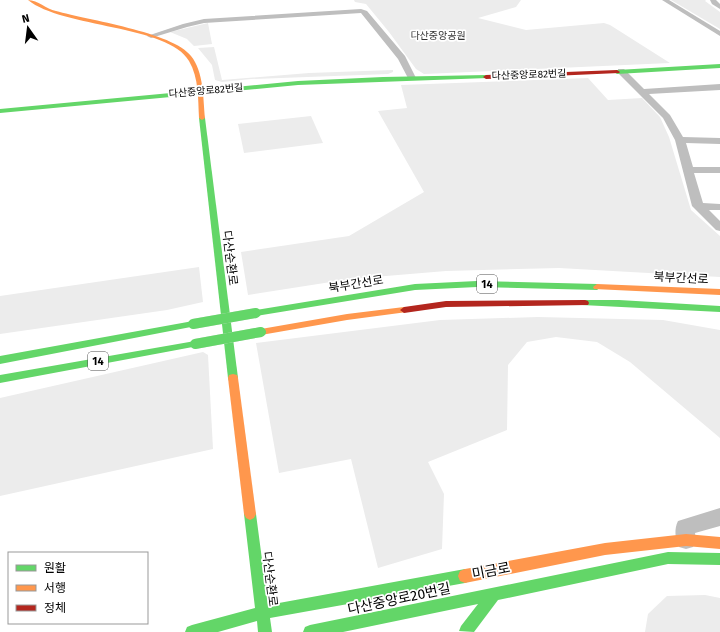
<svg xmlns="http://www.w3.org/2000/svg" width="720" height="632" font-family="'Fira Sans','Noto Sans KR',sans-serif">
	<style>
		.green { fill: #ececec }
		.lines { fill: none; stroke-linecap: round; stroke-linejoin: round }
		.street { fill: #bebebe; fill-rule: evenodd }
		.fast { fill: #63d668; fill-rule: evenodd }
		.slow { fill: #ff974d; fill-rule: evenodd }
		.jam { fill: #b3261e; fill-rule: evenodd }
		.fast-bridge-casing { stroke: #dbdbdb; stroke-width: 10; stroke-linecap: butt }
		.fast-bridge { stroke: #63d668; stroke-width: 10 }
		.labels { text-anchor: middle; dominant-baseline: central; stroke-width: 3.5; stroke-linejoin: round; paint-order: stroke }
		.far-park-label { font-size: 10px; fill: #333; stroke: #fff }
		.far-street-label { font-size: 10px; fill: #000; stroke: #fff }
		.shield { fill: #fff; stroke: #4c4c4c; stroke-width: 1 }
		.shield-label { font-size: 11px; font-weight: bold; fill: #000 }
		.street-label { font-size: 12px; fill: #000; stroke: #fff }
		.near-street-label { font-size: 14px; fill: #000; stroke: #fff }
	</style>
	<rect width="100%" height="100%" fill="#fff"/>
	<g class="green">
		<path d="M 354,0 L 521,0 L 516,7 L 478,18 L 526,30 L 604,23 L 610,25 L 670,63 L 424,74 L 416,69 L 389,32 L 366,4 L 355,2 Z"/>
		<path d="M 671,0 L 706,0 L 705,1 L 720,12 L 720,29 Z"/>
		<path d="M 208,23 L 212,44 L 194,46 L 187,39 L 170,32 Z"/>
		<path d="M 214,47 L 222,80 L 309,73 L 393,70 L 393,72 L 388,74 L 251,79 L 222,82 L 215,80 L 212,65 L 198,48 Z"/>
		<path d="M 588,78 L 608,100 L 642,98 L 660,117 L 669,137 L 691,210 L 720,236 L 720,277 L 559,268 L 446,271 L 350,279 L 248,295 L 241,252 L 349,236 L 424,192 L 378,111 L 407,108 L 401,85 Z"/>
		<path d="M 311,116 L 323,143 L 244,153 L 238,124 Z"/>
		<path d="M 199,267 L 203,302 L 167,310 L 0,334 L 0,296 Z"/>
		<path d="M 538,317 L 663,320 L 720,330 L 720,438 L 630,362 L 597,342 L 556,337 L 527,342 L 508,365 L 507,430 L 428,462 L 444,494 L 442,549 L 378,568 L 351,459 L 279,473 L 256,343 L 440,320 Z"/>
		<path d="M 203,352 L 208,355 L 213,449 L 0,496 L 0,398 Z"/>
		<path d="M 705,595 L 720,598 L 720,632 L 645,632 L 648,614 L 667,596 Z"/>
	</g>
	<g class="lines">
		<g class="street">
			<path d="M 662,0 L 669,0 L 720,31 L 720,36 Z"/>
			<path d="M 710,0 L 716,0 L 720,4 L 720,9 L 712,4 Z"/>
			<path d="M 361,9 L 367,11 L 405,56 L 416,78 L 415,80 L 409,80 L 398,59 L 361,13 L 204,23 L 187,27 L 151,38 L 147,36 L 183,24 L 204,19 Z"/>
			<path d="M 618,69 L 624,69 L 644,89 L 720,84 L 720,90 L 649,94 L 670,115 L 683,137 L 720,138 L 720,144 L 686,143 L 693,167 L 720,167 L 720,173 L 694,173 L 703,203 L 720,204 L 720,210 L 709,210 L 720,221 L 720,231 L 716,230 L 692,206 L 675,140 L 663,118 L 618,73 Z"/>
			<path d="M 720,508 L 720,526 L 695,533 L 696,540 L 693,547 L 686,549 L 679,547 C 675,538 674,529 678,521 Z"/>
		</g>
		<g class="fast">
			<path d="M 720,64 L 720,68 L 617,74 L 614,72 L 617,70 Z"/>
			<path d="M 486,75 L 489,77 L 488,78 L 298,85 L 0,113 L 0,109 L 298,81 L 383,77 Z"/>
			<path d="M 202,116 L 205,118 L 238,378 L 237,381 L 229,381 L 228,378 L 199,118 Z"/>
			<path d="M 477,281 L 597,284 L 601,287 L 597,290 L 477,287 L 415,290 L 256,316 L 252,313 L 256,310 L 415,284 Z"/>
			<path d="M 585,300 L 619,300 L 720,306 L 720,312 L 582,305 L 581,303 L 582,301 Z"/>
			<path d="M 193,321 L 196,322 L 198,324 L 196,326 L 0,364 L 0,356 Z"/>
			<path d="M 195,341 L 198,342 L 200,344 L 198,346 L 0,383 L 0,375 Z"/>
			<path d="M 250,508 L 254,510 L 256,514 L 268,605 L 465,569 L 470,571 L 472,576 L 470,581 L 465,583 L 270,618 L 272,632 L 258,632 L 257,621 L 218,632 L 185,632 L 187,627 L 192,625 L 255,608 L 244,514 L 246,510 Z"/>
			<path d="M 668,552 L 720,553 L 720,565 L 668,564 L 498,600 L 474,632 L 459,631 L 461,626 L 478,604 L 343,632 L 303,632 L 305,627 L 310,625 Z"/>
		</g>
		<g class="slow">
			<path d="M 28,0 C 38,0 46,9 56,11 C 87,20 173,32 191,56 C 204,72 203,98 205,118 L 202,120 L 199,118 C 198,99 199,78 189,61 C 169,25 62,28 28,0 Z"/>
			<path d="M 597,284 L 720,289 L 720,295 L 594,289 L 593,287 Z"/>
			<path d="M 404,307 L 408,310 L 407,312 L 347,320 L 261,335 L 256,332 L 261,329 L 347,314 Z"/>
			<path d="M 233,374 L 237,375 L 238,378 L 256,514 L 254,518 L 250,520 L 246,518 L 244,514 L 228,378 L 229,375 Z"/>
			<path d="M 686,534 L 720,537 L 720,549 L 686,546 L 605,555 L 465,583 L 460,581 L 458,576 L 460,571 L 465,569 L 605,543 Z"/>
		</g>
		<g class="jam">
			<path d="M 617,70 L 620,72 L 619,73 L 486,79 L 483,77 L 486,75 Z"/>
			<path d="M 585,300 L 588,301 L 589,303 L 588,305 L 446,307 L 404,313 L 400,310 L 404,307 L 446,301 Z"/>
		</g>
		<g class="fast-bridge-casing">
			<g id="fast-bridge">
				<path d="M 193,324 L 256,313"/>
				<path d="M 195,344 L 261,332"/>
			</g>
		</g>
		<use href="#fast-bridge" class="fast-bridge"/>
	</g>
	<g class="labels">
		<g class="far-park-label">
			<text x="438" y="36">다산중앙공원</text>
		</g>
		<g class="far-street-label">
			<text transform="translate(529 75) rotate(-2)">다산중앙로82번길</text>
			<text transform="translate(206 91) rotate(-5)">다산중앙로82번길</text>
		</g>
		<g class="shield">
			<rect x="477" y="275" width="20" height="18" rx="3"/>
			<rect x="88" y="352" width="20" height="18" rx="3"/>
		</g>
		<g class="shield-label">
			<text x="487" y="284">14</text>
			<text x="98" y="361">14</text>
		</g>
		<g class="street-label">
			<text transform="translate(230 258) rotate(83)">다산순환로</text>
			<text transform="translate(681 278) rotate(3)">북부간선로</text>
			<text transform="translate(356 284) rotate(-9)">북부간선로</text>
			<text transform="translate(270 579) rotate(83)">다산순환로</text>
		</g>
		<g class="near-street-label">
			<text transform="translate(491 571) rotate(-11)">미금로</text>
			<text transform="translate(399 599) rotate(-12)">다산중앙로20번길</text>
		</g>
	</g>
	<rect x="8" y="552" width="140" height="72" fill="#ffffff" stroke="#999999"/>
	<rect x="16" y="565" width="20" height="6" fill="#63d668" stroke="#999999"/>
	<text x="44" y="572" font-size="12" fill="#000000">원활</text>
	<rect x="16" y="585" width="20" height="6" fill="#ff974d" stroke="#999999"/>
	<text x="44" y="592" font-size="12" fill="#000000">서행</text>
	<rect x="16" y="605" width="20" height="6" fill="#b3261e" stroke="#999999"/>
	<text x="44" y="612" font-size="12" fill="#000000">정체</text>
	<g transform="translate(28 28) rotate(346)" stroke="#ffffff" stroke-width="3" paint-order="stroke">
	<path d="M0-3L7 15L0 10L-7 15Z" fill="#000000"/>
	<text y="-6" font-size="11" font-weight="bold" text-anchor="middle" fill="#000000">N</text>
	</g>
</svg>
